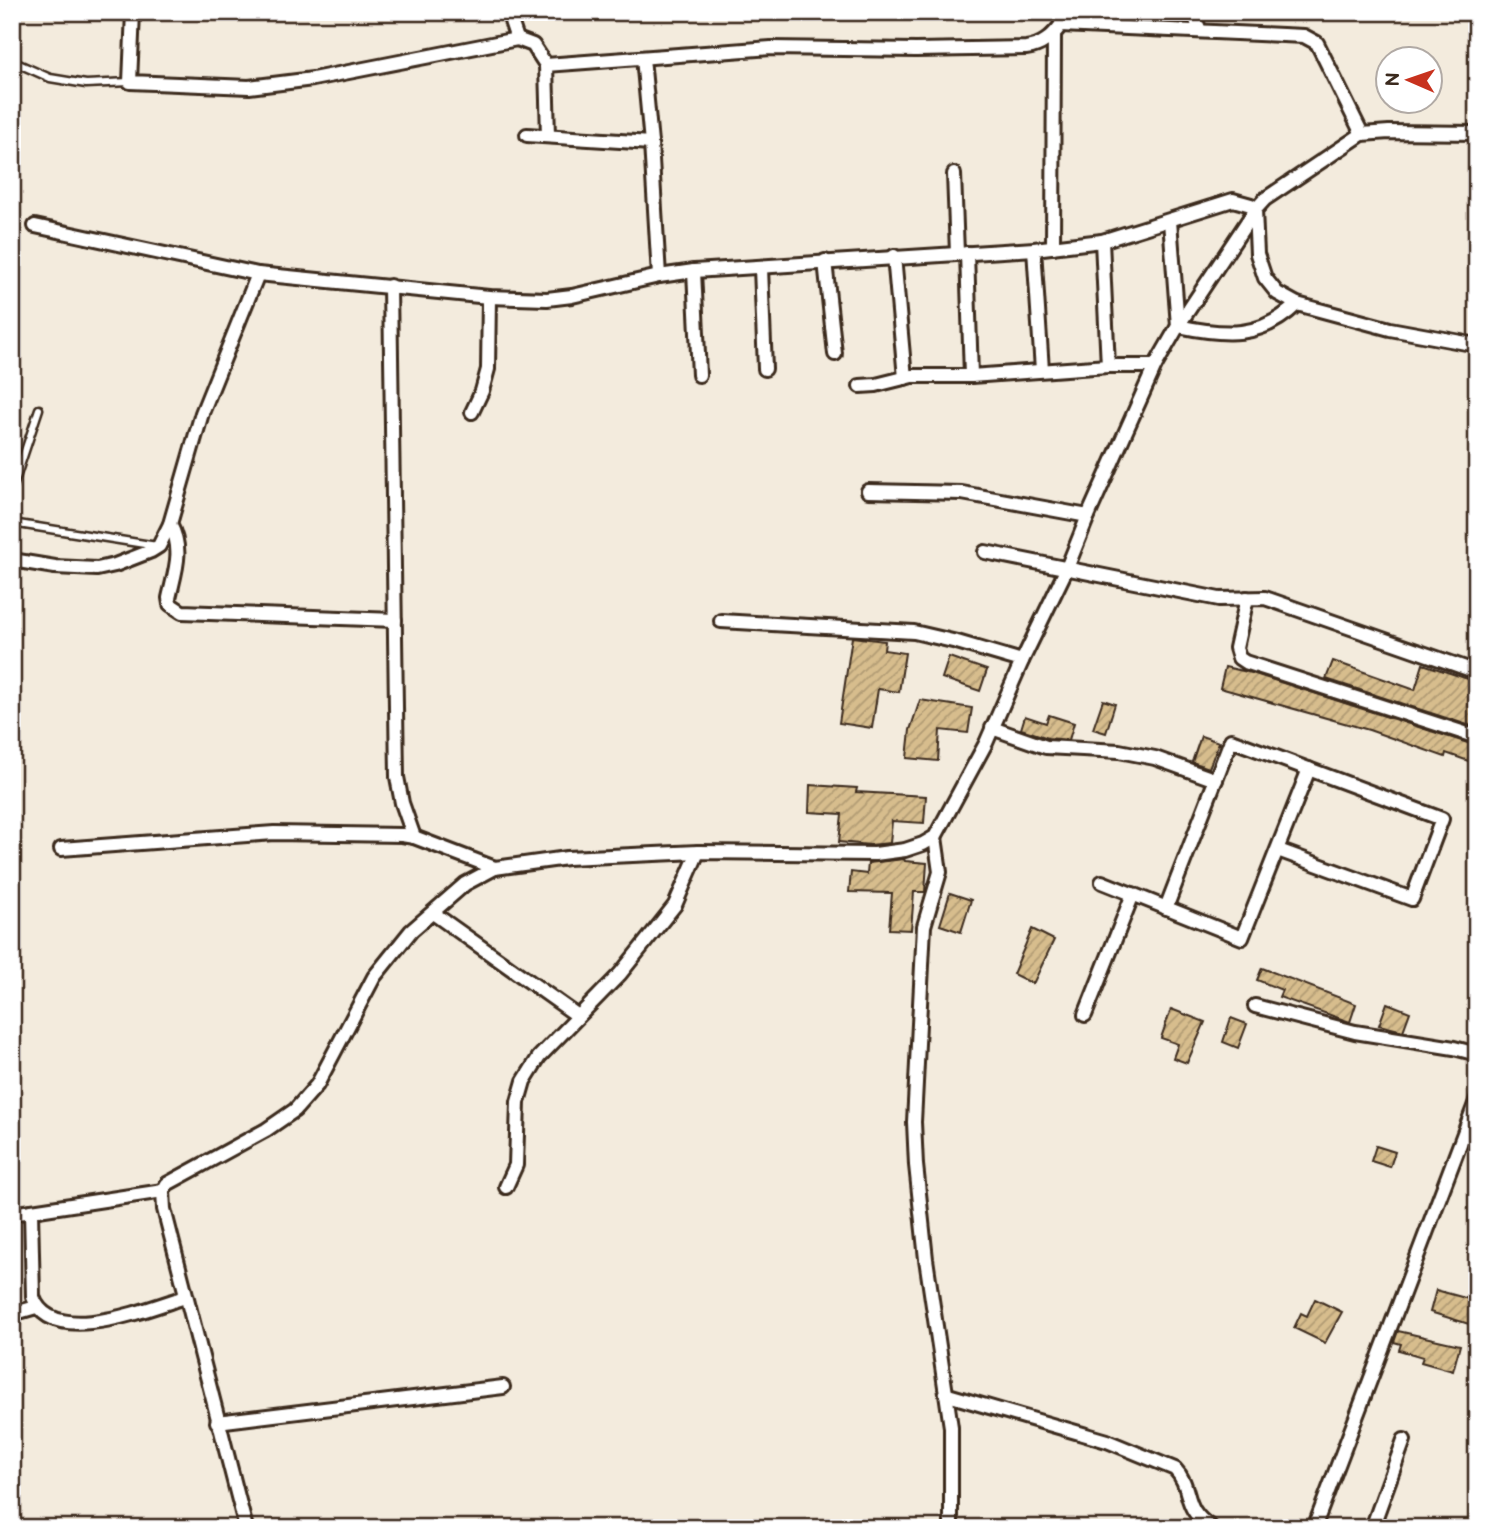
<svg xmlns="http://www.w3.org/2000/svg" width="1489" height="1540" font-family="'Balsamiq Sans',sans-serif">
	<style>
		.building { fill: url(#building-hatch); stroke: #3b2a1e; stroke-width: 2 }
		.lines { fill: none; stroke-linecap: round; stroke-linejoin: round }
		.service-casing { stroke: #3b2a1e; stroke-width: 11 }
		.minor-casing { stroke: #3b2a1e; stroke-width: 18 }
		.service { stroke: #fff; stroke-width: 6 }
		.minor { stroke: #fff; stroke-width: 12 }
	</style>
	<defs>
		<pattern id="building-hatch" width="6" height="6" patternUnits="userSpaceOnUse" patternTransform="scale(1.75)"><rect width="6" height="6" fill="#d7bd8d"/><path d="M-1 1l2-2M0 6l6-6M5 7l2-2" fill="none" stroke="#b09a73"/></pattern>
	</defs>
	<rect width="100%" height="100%" fill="#f3ebdd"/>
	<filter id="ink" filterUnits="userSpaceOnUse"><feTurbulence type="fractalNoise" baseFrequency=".0143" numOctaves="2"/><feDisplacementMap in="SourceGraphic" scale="14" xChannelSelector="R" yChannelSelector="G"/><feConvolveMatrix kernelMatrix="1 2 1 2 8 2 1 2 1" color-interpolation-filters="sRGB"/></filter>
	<g filter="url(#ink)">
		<g class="building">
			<path d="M 852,637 L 885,641 L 884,650 L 905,653 L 899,692 L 878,689 L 872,728 L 839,723 Z"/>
			<path d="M 949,657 L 987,670 L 980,691 L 942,678 Z"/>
			<path d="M 1333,661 L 1415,690 L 1423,664 L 1477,682 L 1477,728 L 1326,679 Z"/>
			<path d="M 1225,667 L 1252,673 L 1477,746 L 1477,764 L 1446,753 L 1445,757 L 1369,730 L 1220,688 Z"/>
			<path d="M 920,700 L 972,708 L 968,733 L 940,730 L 938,761 L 907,758 L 910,730 Z"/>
			<path d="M 1103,700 L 1115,704 L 1106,733 L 1093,729 Z"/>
			<path d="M 1049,715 L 1074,723 L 1069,740 L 1048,738 L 1021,729 L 1025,716 L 1046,723 Z"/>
			<path d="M 1201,736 L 1219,742 L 1209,768 L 1192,762 Z"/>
			<path d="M 810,785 L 857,788 L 856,792 L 926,796 L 924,823 L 892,821 L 890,843 L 870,845 L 839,842 L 842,814 L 809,812 Z"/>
			<path d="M 904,859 L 905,861 L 927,863 L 925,892 L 914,892 L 911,930 L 889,929 L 892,893 L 849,892 L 851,872 L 867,874 L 868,863 Z"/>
			<path d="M 950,893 L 971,900 L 961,932 L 940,925 Z"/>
			<path d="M 1032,929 L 1054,940 L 1033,984 L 1013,974 Z"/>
			<path d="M 1262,968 L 1356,1004 L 1350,1022 L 1279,997 L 1282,990 L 1257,980 Z"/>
			<path d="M 1387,1003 L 1410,1012 L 1403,1031 L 1379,1025 Z"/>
			<path d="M 1171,1009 L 1205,1022 L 1187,1063 L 1173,1058 L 1178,1044 L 1161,1038 Z"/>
			<path d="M 1231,1018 L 1247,1024 L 1238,1048 L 1223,1042 Z"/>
			<path d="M 1376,1146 L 1395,1152 L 1390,1167 L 1371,1161 Z"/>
			<path d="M 1436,1290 L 1476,1301 L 1469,1324 L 1430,1312 Z"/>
			<path d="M 1315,1299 L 1342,1312 L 1325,1343 L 1294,1328 L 1301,1313 L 1307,1316 Z"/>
			<path d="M 1398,1331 L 1460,1345 L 1453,1371 L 1421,1362 L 1423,1357 L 1399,1350 L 1401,1344 L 1394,1342 Z"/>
		</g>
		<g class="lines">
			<g class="service-casing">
				<g id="service">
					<path d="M 12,61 L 50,78 L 86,84 L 130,82"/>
					<path d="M 12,490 L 39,409"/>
					<path d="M 12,523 L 157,546"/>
				</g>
			</g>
			<g class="minor-casing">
				<g id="minor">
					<path d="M 133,12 L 130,82 L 249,87 L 313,79 L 517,39 L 508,12"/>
					<path d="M 1062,12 L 1061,25 L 1304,36 L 1317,43 L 1362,134"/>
					<path d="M 1193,12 L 1200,31"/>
					<path d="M 517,39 L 533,45 L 546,65 L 771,48 L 916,50 L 1026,48 C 1042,46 1052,37 1061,25"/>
					<path d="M 643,58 L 651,143 L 659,276"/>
					<path d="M 546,65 L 548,136"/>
					<path d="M 527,135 L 651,143"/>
					<path d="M 954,174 L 957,253"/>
					<path d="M 1170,221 L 1178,326 C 1225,336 1261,339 1297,304"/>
					<path d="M 35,226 L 258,274"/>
					<path d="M 1102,241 L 1108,366"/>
					<path d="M 1053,247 L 1054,34"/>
					<path d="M 1034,249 L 1042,370"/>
					<path d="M 967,253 L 971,376"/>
					<path d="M 894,256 L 905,378"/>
					<path d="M 825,261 L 835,354"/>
					<path d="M 761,268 L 765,369"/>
					<path d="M 694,271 L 699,375"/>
					<path d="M 390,286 L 397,777 L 402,803 L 414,837"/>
					<path d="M 860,386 L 876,385 L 912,376 L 971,376 L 1108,366 L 1155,366"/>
					<path d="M 472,412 L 482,391 L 488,369 L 489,297"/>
					<path d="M 868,491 L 962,493 L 1088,516"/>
					<path d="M 170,524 C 184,550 175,571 169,598 L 170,604 L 182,612 L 395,620"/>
					<path d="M 985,552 L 1219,599 L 1265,598 L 1477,672"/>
					<path d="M 12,560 L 55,567 L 97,569 L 115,565 L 151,551 L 159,546 L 170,524 L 202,413 L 258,274 L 489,297 L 547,299 L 572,296 L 659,276 L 694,271 L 1034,249 L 1102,241 L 1233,200 L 1251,205 L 1255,210 L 1257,254 L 1265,278 L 1277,293 L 1297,304 L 1390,329 L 1477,345"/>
					<path d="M 1247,598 L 1236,648 L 1239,658 L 1245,662 L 1477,737"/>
					<path d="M 721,621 L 914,632 L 957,642 L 1022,661"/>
					<path d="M 992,728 L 1046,747 L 1119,751 L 1155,758 L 1216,780"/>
					<path d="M 935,837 L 940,872 L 924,926 L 914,1122 L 916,1165 L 926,1259 L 951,1427 L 951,1528"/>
					<path d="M 61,849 L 274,833 L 402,835 L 414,837 L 495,868"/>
					<path d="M 1102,882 L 1242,938 L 1309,769"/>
					<path d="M 1166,908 L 1231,740 L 1442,819 L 1412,899 L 1278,850"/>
					<path d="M 433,913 L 578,1016"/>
					<path d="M 1255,1006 L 1355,1032 L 1454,1048 L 1477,1054"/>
					<path d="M 1085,1015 L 1133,894"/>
					<path d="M 506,1187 L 516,1165 L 518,1102 L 524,1081 L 539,1057 L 620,974 L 675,905 L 698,852"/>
					<path d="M 31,1211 L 33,1297 C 51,1349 149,1308 185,1297"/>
					<path d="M 12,1214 L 163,1191"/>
					<path d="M 12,1314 L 36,1307"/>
					<path d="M 948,1395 L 1107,1441 L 1175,1469 C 1194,1489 1180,1507 1212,1528"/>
					<path d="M 217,1422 L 503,1387"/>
					<path d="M 246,1528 L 164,1209 L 163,1191 L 167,1184 L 266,1130 L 295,1110 L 317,1085 L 374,977 L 411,931 L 465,884 L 495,868 L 567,858 L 698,852 L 875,854 L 905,850 L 923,844 L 935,837 L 986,743 L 1022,661 L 1067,568 L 1088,516 L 1155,366 L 1178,326 L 1255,210 L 1265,199 L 1362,134 L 1389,132 L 1477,133"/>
					<path d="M 1314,1528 L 1477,1099"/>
					<path d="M 1372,1528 L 1404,1440"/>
				</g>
			</g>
			<use href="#service" class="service"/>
			<use href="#minor" class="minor"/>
		</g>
	</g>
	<rect width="1489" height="1540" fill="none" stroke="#fff" stroke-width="42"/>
	<rect x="21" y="21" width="1447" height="1498" fill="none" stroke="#3b2a1e" stroke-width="2.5" filter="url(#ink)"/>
	<g transform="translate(1409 80) rotate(272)"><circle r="33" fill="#ffffff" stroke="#b1aaa5" stroke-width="2"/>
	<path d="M0-5L12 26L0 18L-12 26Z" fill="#c8321e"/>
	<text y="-10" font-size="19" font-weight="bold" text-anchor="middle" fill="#3b2a1e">N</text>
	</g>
</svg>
